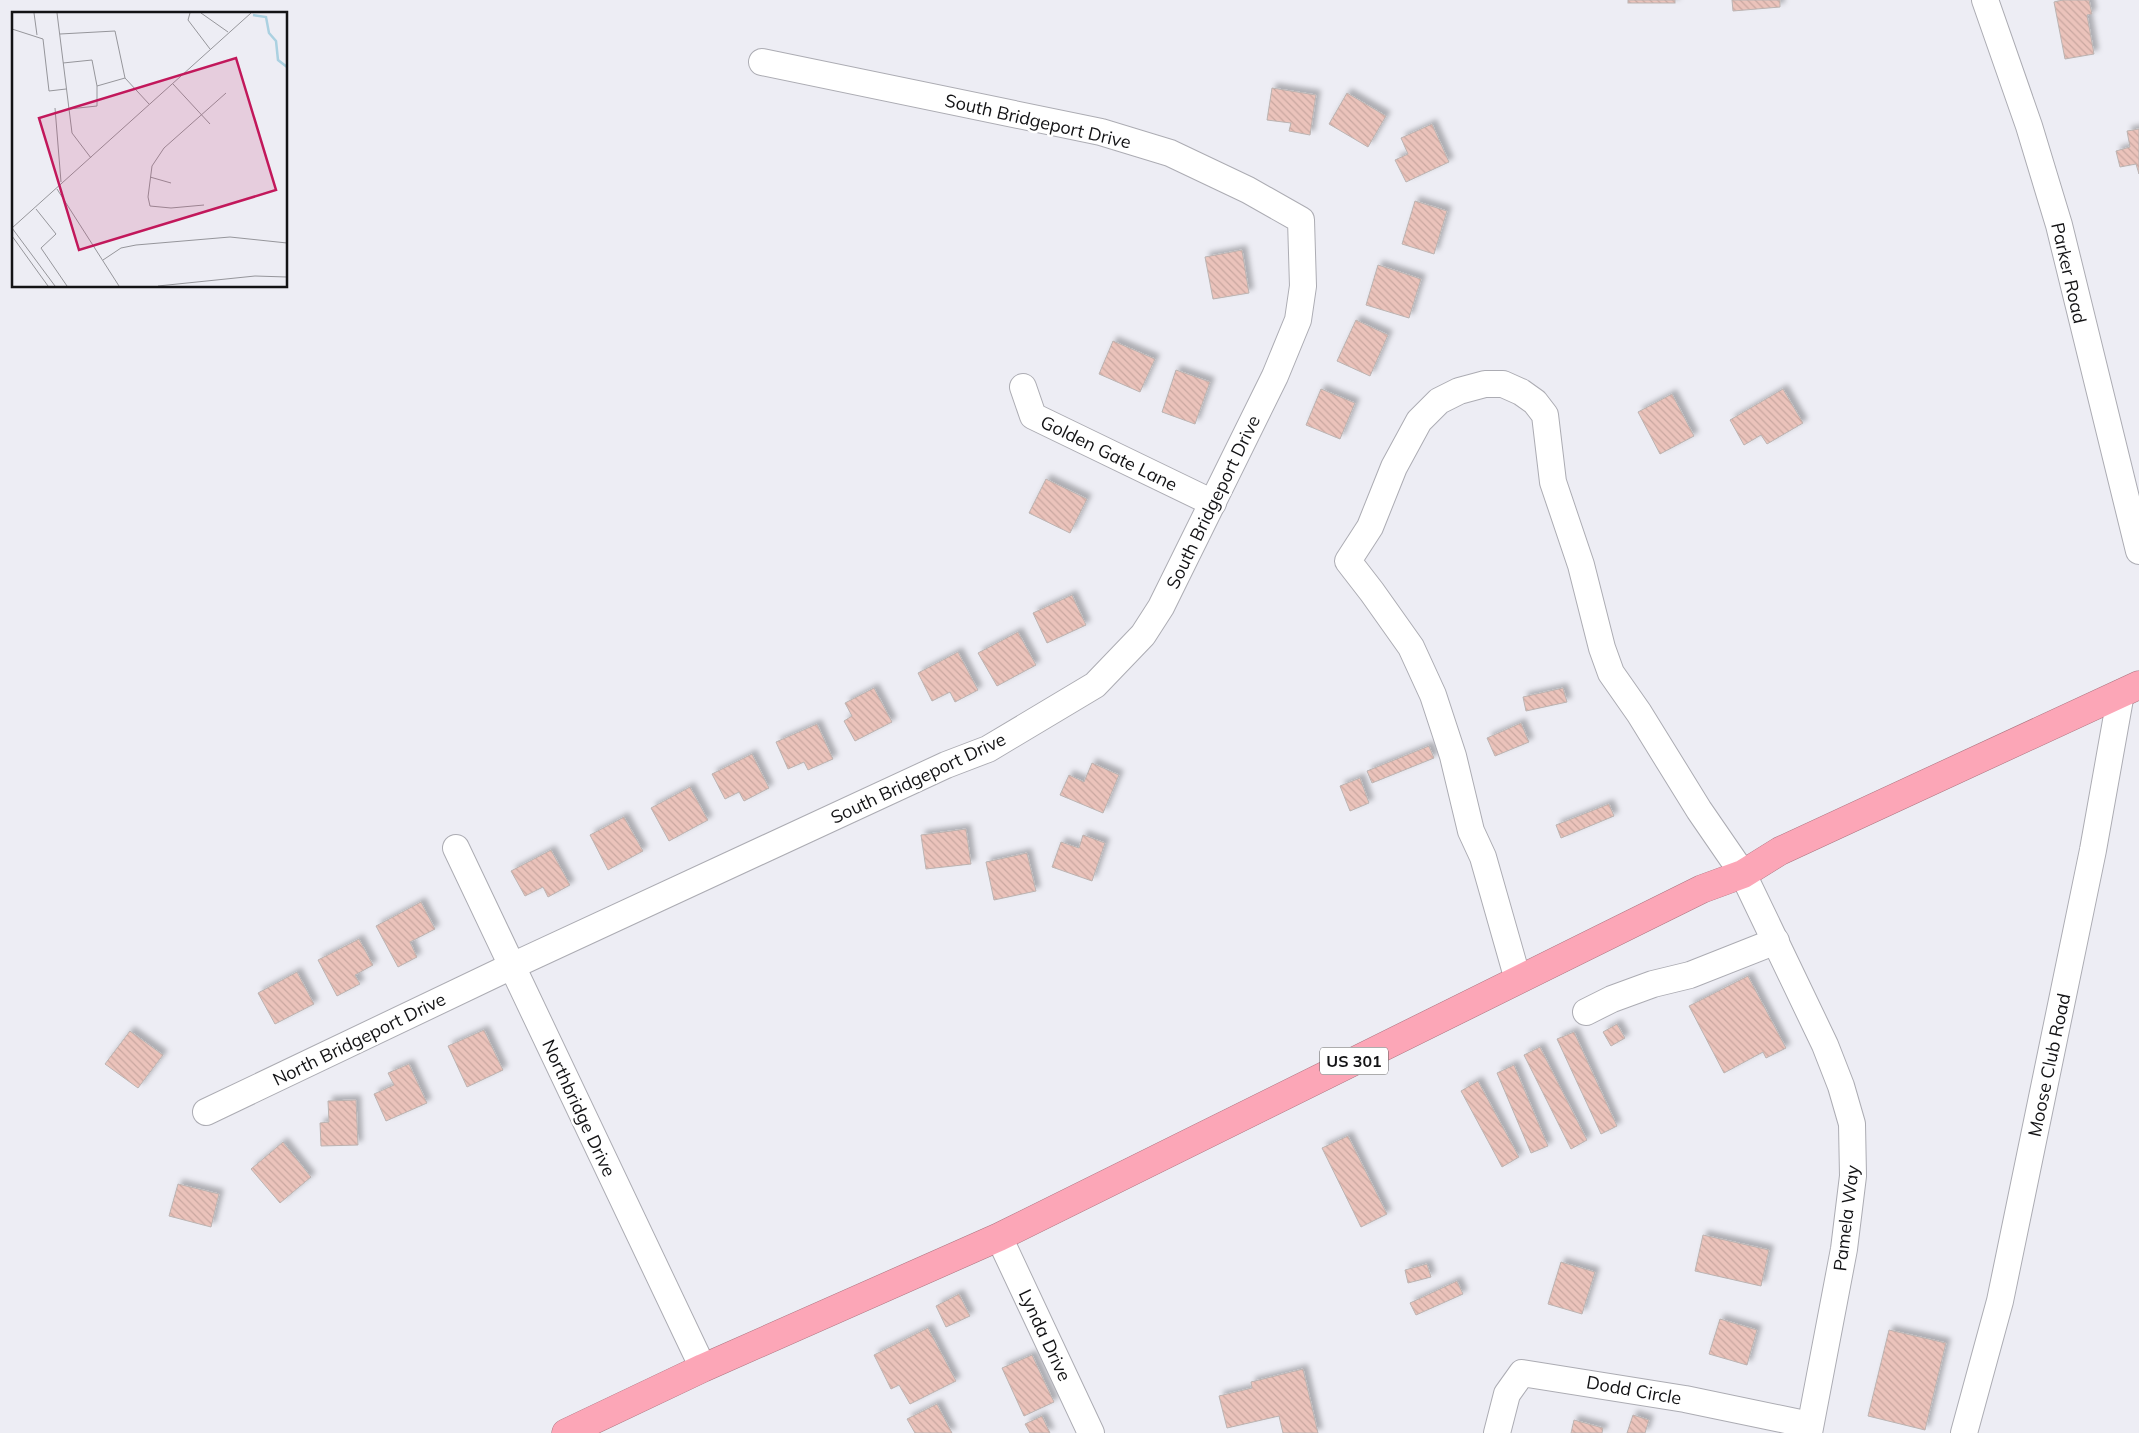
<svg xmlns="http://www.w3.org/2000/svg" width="2139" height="1433" font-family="Mulish,sans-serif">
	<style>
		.building { fill: url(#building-back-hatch); stroke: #bbb3b1; filter: url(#shadow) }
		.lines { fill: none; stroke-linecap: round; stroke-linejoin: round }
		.minor-casing { stroke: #acacb3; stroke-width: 28 }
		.highway-casing { stroke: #aa737e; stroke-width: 29 }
		.minor { stroke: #fff; stroke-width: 26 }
		.highway { stroke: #fca6b7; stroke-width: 28 }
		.labels { text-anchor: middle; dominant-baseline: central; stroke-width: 5; stroke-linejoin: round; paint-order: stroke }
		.shield { fill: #fff; stroke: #5a5a5b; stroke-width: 1 }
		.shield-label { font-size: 16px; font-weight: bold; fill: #131315 }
		.street-label { font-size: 18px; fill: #131315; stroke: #fff }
		.inset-river { fill: none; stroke: #abd1e1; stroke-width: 2.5 }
		.inset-road { fill: none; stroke: #96969b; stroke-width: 1 }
		.view { fill: #c2185b; fill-opacity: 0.15; stroke: #c2185b; stroke-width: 2.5 }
		.inset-edge { fill: none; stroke: #131315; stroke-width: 2.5 }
	</style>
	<defs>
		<pattern id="building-back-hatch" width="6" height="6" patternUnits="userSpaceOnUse" patternTransform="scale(1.25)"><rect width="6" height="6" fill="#ebc3bb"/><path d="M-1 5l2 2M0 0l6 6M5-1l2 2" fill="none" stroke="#c9a7a0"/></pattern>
		<filter id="shadow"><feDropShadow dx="4.5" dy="-4.5" stdDeviation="2.5" flood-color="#0004"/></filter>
	</defs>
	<rect width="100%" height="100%" fill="#ededf4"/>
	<g class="building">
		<rect x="1628" y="0" width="47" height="3"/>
		<path d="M 1732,0 L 1780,0 L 1780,7 L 1733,11 Z"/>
		<path d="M 2063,0 L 2089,0 L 2092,14 L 2087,15 L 2094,54 L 2065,59 L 2054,2 Z"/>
		<path d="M 1272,88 L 1316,95 L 1310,135 L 1289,131 L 1291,123 L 1267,120 Z"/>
		<path d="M 1347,93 L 1386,116 L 1368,147 L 1329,124 Z"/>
		<path d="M 1432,124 L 1449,162 L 1406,182 L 1395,160 L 1408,154 L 1401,138 Z"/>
		<path d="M 2139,129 L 2139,174 L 2136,164 L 2120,167 L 2116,151 L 2130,147 L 2127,131 Z"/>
		<path d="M 1415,201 L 1447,211 L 1434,254 L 1402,244 Z"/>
		<path d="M 1242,250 L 1249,293 L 1213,299 L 1205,257 Z"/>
		<path d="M 1378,265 L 1421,279 L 1409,318 L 1366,305 Z"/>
		<path d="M 1356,320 L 1388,335 L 1370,376 L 1337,361 Z"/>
		<path d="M 1113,341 L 1155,359 L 1140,392 L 1099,374 Z"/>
		<path d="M 1176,370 L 1210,382 L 1195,424 L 1162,412 Z"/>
		<path d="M 1321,389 L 1355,403 L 1340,439 L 1306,425 Z"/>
		<path d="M 1783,389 L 1803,423 L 1767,444 L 1761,435 L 1744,445 L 1730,420 Z"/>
		<path d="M 1672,394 L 1694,436 L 1660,454 L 1638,412 Z"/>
		<path d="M 1046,479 L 1087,499 L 1070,533 L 1029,513 Z"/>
		<path d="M 1072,595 L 1086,625 L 1047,643 L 1033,613 Z"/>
		<path d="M 1018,632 L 1036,665 L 997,686 L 978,653 Z"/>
		<path d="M 958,652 L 978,690 L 955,702 L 950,692 L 932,701 L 918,673 Z"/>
		<path d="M 874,688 L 892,722 L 855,741 L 844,721 L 852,716 L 845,703 Z"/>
		<path d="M 1563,688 L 1567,702 L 1526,711 L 1523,697 Z"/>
		<path d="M 1521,723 L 1529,742 L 1495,756 L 1487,738 Z"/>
		<path d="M 817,724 L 833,759 L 808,770 L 804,762 L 788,769 L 776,742 Z"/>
		<path d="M 1429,746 L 1434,758 L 1372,783 L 1367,771 Z"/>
		<path d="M 752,754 L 769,788 L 744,801 L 739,792 L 725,799 L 712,774 Z"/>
		<path d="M 1092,763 L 1119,775 L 1103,813 L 1060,795 L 1069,775 L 1084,782 Z"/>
		<path d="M 1360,778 L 1369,803 L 1350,811 L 1340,786 Z"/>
		<path d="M 690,787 L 708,820 L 669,841 L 651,808 Z"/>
		<path d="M 1609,804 L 1614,816 L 1561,838 L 1556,825 Z"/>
		<path d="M 624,817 L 643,851 L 608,870 L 590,835 Z"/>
		<path d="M 966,829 L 971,864 L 926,869 L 921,835 Z"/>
		<path d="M 1083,835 L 1105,843 L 1092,881 L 1052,867 L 1061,842 L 1079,848 Z"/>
		<path d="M 551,850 L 570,885 L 548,897 L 543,887 L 525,896 L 511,871 Z"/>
		<path d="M 1027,853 L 1036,891 L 994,900 L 986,862 Z"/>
		<path d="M 421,902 L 435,929 L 410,942 L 417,957 L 398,967 L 376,926 Z"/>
		<path d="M 359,939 L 373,965 L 355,975 L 360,984 L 337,996 L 318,960 Z"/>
		<path d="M 297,972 L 314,1004 L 275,1024 L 258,993 Z"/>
		<path d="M 1748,976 L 1786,1048 L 1766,1058 L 1763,1052 L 1724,1073 L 1689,1006 Z"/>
		<path d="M 1617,1024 L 1625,1038 L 1611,1046 L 1603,1032 Z"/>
		<path d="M 484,1030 L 503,1070 L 467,1087 L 448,1046 Z"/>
		<path d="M 130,1031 L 163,1055 L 138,1088 L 105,1064 Z"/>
		<path d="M 1574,1032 L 1617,1126 L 1601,1134 L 1557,1039 Z"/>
		<path d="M 1540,1047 L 1587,1140 L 1571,1149 L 1524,1055 Z"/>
		<path d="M 409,1064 L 427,1103 L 386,1121 L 374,1094 L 394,1085 L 388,1073 Z"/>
		<path d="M 1514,1065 L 1548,1146 L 1531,1153 L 1497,1073 Z"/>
		<path d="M 1478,1081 L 1519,1157 L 1502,1167 L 1461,1091 Z"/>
		<path d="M 356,1100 L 358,1145 L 321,1146 L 320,1123 L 329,1122 L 328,1101 Z"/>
		<path d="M 1348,1136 L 1387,1214 L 1361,1227 L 1322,1148 Z"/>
		<path d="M 283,1142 L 311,1177 L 280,1203 L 251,1169 Z"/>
		<path d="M 178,1184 L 219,1194 L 211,1227 L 169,1216 Z"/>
		<path d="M 1703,1235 L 1769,1250 L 1761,1286 L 1695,1271 Z"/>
		<path d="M 1561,1262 L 1595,1272 L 1582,1314 L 1548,1304 Z"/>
		<path d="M 1427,1264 L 1431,1277 L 1408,1283 L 1405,1270 Z"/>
		<path d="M 1457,1281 L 1463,1294 L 1416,1315 L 1410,1303 Z"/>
		<path d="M 959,1294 L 970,1316 L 946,1327 L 936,1306 Z"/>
		<path d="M 1720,1319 L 1757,1330 L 1747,1365 L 1709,1354 Z"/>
		<path d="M 928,1328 L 956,1381 L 910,1404 L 899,1385 L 891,1389 L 874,1355 Z"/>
		<path d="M 1889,1330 L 1946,1343 L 1925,1430 L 1868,1416 Z"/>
		<path d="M 1032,1355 L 1054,1402 L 1024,1416 L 1002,1368 Z"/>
		<path d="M 1303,1369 L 1318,1433 L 1283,1433 L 1279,1416 L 1227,1428 L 1219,1396 L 1252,1388 L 1251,1382 Z"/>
		<path d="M 937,1404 L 952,1433 L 915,1433 L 907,1419 Z"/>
		<path d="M 1633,1415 L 1649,1420 L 1645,1433 L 1627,1433 Z"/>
		<path d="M 1042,1416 L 1050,1433 L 1030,1433 L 1025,1424 Z"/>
		<path d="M 1574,1420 L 1603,1428 L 1602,1433 L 1571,1433 Z"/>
	</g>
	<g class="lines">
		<g class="minor-casing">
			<g id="minor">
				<path d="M 1985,0 L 2029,126 L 2059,225 L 2139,551"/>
				<path d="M 1023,387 L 1033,416 L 1213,503"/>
				<path d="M 456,848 L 703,1368"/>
				<path d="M 1518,980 L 1483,857 L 1471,831 L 1453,756 L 1433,695 L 1411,647 L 1372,592 L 1348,561 L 1370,527 L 1394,467 L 1419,421 L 1439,401 L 1459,391 L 1485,384 L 1503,384 L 1521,392 L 1535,402 L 1545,415 L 1553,482 L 1581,565 L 1602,648 L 1611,673 L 1639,713 L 1699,810 L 1743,874 L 1825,1045 L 1841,1086 L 1852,1124 L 1853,1176 L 1844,1249 L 1809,1433"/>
				<path d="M 1586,1012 L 1612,999 L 1653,984 L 1690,975 L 1776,941"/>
				<path d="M 206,1112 L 512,966 L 946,765 L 988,749 L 1095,685 L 1143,635 L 1161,607 L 1275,376 L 1298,320 L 1303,286 L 1301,220 L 1248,190 L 1170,153 L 1101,132 L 762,62"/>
				<path d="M 999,1237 L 1091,1433"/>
				<path d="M 1497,1433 L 1507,1394 L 1522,1373 L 1685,1399 L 1810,1425"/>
				<path d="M 1964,1433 L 2000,1301 L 2093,850 L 2121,693"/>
			</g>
		</g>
		<g class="highway-casing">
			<path id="highway" d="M 566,1433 L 703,1368 L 999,1237 L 1702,889 L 1743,874 L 1780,851 L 2139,685"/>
		</g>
		<use href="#minor" class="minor"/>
		<use href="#highway" class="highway"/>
	</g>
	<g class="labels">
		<rect class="shield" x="1320" y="1047.5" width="68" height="27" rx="4"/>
		<g class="shield-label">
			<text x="1354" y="1061">US 301</text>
		</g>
		<g class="street-label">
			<text transform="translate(1038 121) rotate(13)">South Bridgeport Drive</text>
			<text transform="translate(2069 273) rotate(77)">Parker Road</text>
			<text transform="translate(1109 453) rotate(26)">Golden Gate Lane</text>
			<text transform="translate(1213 502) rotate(-64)">South Bridgeport Drive</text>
			<text transform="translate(918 778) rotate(-25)">South Bridgeport Drive</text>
			<text transform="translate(359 1039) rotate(-26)">North Bridgeport Drive</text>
			<text transform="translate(2049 1065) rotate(-78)">Moose Club Road</text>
			<text transform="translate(579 1108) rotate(65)">Northbridge Drive</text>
			<text transform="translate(1846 1218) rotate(-83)">Pamela Way</text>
			<text transform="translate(1045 1335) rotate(65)">Lynda Drive</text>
			<text transform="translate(1634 1390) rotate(10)">Dodd Circle</text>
		</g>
	</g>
	<g transform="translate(12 12)">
		<rect width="275" height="275" fill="#ededf4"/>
		<path class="inset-river" d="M 241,3 L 254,5 L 257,21 L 264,29 L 266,48 L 275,55"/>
		<path class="inset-road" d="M 22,1 L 25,23M 45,1 L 60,121 L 79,146M 178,1 L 176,8 L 198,37M 189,1 L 216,20M 0,17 L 31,27 L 37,79 L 54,77M 48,22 L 103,19 L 113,66 L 137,92M 51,51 L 80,48 L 85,74 L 85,94 L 57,97M 161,72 L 198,112M 85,74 L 113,66M 43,96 L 49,170M 138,165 L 159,171M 45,177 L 107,274M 192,193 L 159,196 L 138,194 L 136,185 L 140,154 L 152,136 L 214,81M 24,197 L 44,222 L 29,236 L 55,274M 0,216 L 239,1M 0,216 L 43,274M 0,224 L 36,274M 91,248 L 109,236 L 124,233 L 218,225 L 275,231M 146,274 L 243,264 L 275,265"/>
		<path class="view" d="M 224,46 L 264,178 L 67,238 L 27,106 Z"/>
		<rect width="275" height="275" class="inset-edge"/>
	</g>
</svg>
